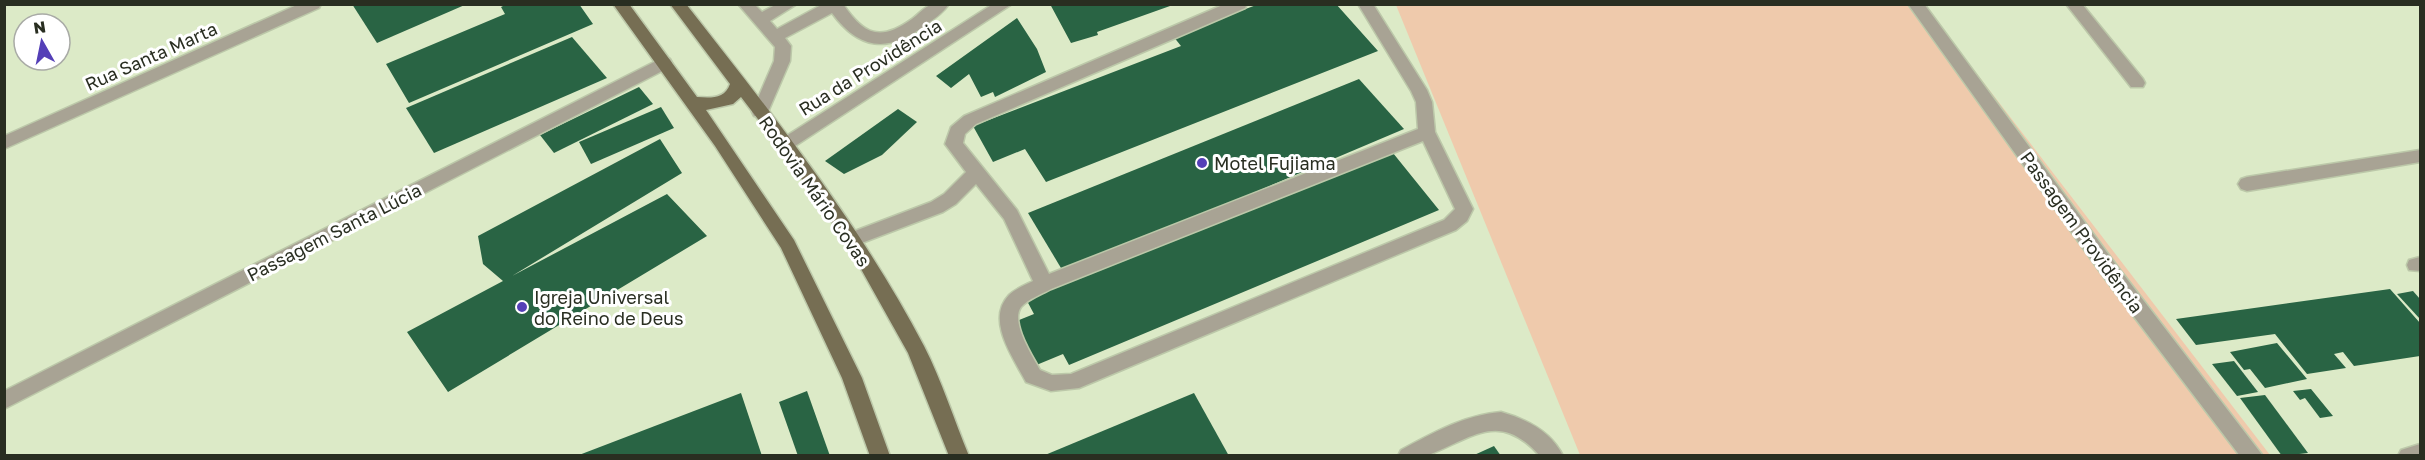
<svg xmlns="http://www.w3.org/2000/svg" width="2425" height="460" font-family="'Golos Text',sans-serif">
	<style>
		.green { fill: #efcaac }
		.building { fill: #296444 }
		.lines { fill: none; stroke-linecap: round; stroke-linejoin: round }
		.minor-casing { stroke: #bcc8a9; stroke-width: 3 }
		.major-casing { stroke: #bcc8a9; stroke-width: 3 }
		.minor { fill: #a8a394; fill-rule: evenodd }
		.major { fill: #766e53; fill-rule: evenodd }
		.poi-dot { fill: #543fb7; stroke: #fff; stroke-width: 2 }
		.labels { text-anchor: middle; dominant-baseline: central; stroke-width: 6; stroke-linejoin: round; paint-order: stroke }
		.street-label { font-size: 18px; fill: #292e21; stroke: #fff }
		.poi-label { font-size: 18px; fill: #292e21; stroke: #fff; text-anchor: start }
	</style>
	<rect width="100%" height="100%" fill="#dceac7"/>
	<path class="green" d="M 1396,5 L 1924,5 L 2270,455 L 1580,455 Z"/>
	<g class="building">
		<path d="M 352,4 L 467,4 L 377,43 Z"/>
		<path d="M 507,4 L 579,4 L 593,24 L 409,103 L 386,64 L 505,14 L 501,7 Z"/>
		<path d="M 1050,4 L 1170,4 L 1170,6 L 1097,32 L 1098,35 L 1071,43 Z"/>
		<path d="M 1259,4 L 1336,4 L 1378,51 L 1046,182 L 1025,149 L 993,162 L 973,126 L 1181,46 L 1173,36 Z"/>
		<path d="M 1017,18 L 1037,49 L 1046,72 L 995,97 L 993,92 L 981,97 L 969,74 L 951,88 L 936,76 Z"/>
		<path d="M 572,37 L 607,78 L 434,153 L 406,108 Z"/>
		<path d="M 1359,79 L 1404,129 L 1064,273 L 1028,213 Z"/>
		<path d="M 639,87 L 653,104 L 554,153 L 540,135 Z"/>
		<path d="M 661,107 L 674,128 L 591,164 L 579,142 Z"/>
		<path d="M 898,109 L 917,122 L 882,155 L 844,174 L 825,161 Z"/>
		<path d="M 660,139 L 682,173 L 512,276 L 667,194 L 707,236 L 448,392 L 407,332 L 503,281 L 483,264 L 478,236 Z"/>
		<path d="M 1393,153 L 1439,210 L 1069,365 L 1063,354 L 1034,366 L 1012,323 L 1034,314 L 1026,299 Z"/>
		<path d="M 2390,289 L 2420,323 L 2420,356 L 2354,366 L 2343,352 L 2334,354 L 2346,368 L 2307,374 L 2275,334 L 2196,345 L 2176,319 Z"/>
		<path d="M 2413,291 L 2420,299 L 2420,319 L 2397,294 Z"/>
		<path d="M 2277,343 L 2307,379 L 2265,388 L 2250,369 L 2244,370 L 2230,352 Z"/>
		<path d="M 2234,361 L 2258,392 L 2237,396 L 2212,364 Z"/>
		<path d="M 2311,389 L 2333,416 L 2320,418 L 2305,398 L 2300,400 L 2293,391 Z"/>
		<path d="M 807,391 L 830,456 L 798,456 L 779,402 Z"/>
		<path d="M 741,393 L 762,456 L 579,456 L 579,455 Z"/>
		<path d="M 1194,393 L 1229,456 L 1045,456 L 1045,455 Z"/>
		<path d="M 2265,395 L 2308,453 L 2282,456 L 2240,398 Z"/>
		<path d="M 1494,446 L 1501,456 L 1472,456 Z"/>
	</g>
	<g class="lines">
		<g class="minor-casing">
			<g id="minor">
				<path d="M 299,4 L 321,4 L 319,8 L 4,149 L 4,136 Z"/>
				<path d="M 738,4 L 754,4 L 762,12 L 777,4 L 797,4 L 770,21 L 777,29 L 823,4 L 843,4 C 864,35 880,42 912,19 C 918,15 924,7 931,5 C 936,3 944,4 949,4 C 943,13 933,20 924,26 C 888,53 859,50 832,13 L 785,38 L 791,46 L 790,61 L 768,112 L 766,116 L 754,116 L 752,112 L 774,61 L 775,47 Z"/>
				<path d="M 993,4 L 1012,4 L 792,148 L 786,150 L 780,148 L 777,144 L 780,140 Z"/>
				<path d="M 1225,4 L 1247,4 L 1245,8 L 976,124 L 965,134 L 963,143 L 1017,210 L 1049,274 L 1418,129 L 1416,102 L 1411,91 L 1358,4 L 1373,4 L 1427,90 L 1432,102 L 1435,132 L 1473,209 L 1467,221 L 1456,230 L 1079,388 L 1051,391 L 1026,382 C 1014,359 985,320 1009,295 C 1015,289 1025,285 1033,281 L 1004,219 L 976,184 L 956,204 L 943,212 L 859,244 L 853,246 L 847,244 L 844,239 L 847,234 L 931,202 L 944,194 L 966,172 L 945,144 L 951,127 L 964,116 ZM 1423,141 L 1455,209 L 1444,220 L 1071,374 L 1052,375 L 1040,370 C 1033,357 1010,322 1021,307 C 1028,299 1042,294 1051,289 Z"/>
				<path d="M 1908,4 L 1924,4 L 2117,266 L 2263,456 L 2240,456 L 2103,276 Z"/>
				<path d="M 2066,4 L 2082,4 L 2143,79 L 2145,83 L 2143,87 L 2131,87 Z"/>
				<path d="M 664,57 L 670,59 L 672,63 L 670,67 L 4,409 L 4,391 Z"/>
				<path d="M 2420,150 L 2420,162 L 2247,191 L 2241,189 L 2238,184 L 2241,179 L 2247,177 Z"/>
				<path d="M 2420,257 L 2420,271 L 2409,270 L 2407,265 L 2409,260 Z"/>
				<path d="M 1501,412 C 1526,419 1551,431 1563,456 L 1540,456 C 1500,411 1475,436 1431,454 C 1422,458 1408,456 1398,456 L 1401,450 C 1433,433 1464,415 1501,412 Z"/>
				<path d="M 2420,444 L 2420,456 L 2398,456 L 2401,450 Z"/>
			</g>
		</g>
		<g class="major-casing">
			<path id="major" d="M 613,4 L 629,4 L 697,97 C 711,98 725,99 730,84 L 670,4 L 686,4 C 772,114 859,222 924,346 C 942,381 954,420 969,456 L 949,456 L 908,353 L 847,244 L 780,148 L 741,97 L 733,104 L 706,110 L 794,240 L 862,378 L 890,456 L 870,456 L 842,378 L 781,248 L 715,146 Z"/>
		</g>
		<use href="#minor" class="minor"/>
		<use href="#major" class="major"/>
	</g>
	<g class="poi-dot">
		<circle cx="1202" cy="163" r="6"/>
		<circle cx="522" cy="307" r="6"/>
	</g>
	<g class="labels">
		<g class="street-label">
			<text transform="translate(151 56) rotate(-24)">Rua Santa Marta</text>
			<text transform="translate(870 67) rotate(-32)">Rua da Providência</text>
			<text transform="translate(815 191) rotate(55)">Rodovia Mário Covas</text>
			<text transform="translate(334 232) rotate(-27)">Passagem Santa Lúcia</text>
			<text transform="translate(2082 232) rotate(54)">Passagem Providência</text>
		</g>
		<g class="poi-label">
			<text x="1214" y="163">Motel Fujiama</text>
			<text x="534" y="297">Igreja Universal<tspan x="534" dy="21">do Reino de Deus</tspan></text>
		</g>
	</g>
	<rect width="2425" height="460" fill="none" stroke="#292e21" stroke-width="12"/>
	<g transform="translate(42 42) rotate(351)"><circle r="28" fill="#ffffff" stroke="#a9aba6" stroke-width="1.5"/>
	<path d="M0-4.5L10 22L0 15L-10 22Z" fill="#543fb7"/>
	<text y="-9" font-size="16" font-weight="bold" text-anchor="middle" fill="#292e21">N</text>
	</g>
</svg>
